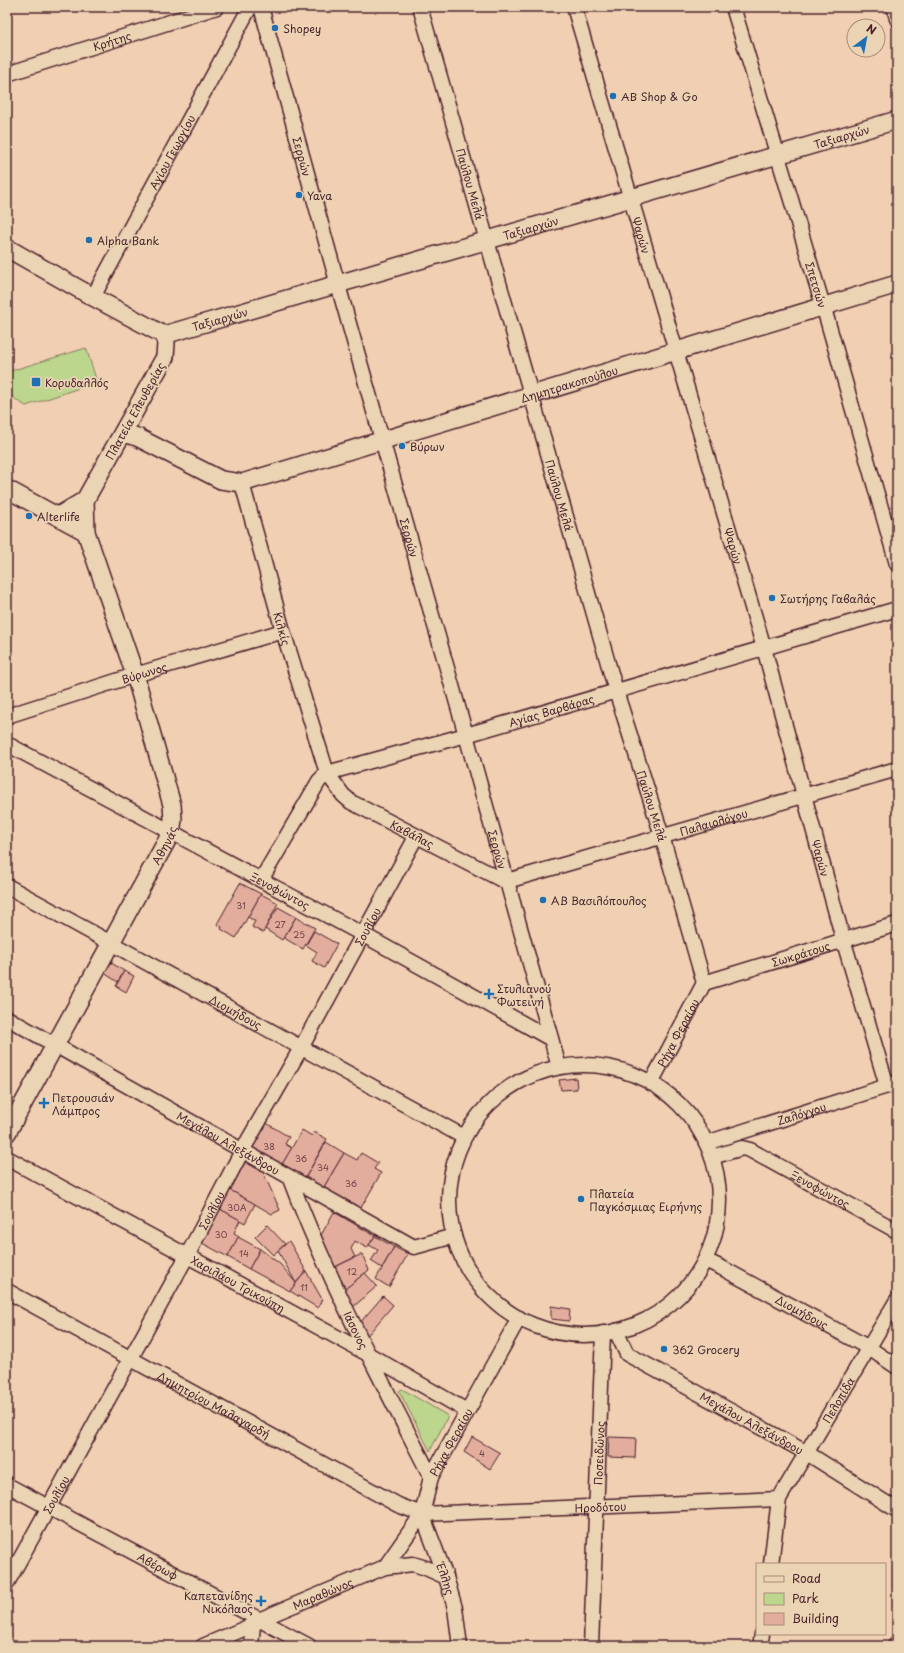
<svg xmlns="http://www.w3.org/2000/svg" width="904" height="1653" font-family="'Playpen Sans',sans-serif">
	<style>
		.green { fill: #bcd68d; stroke: #837a5c }
		.building { fill: #e2ad9d; stroke: #4a1f2b }
		.lines { fill: none; stroke-linecap: round; stroke-linejoin: round }
		.minor-casing { stroke: #4a1f2b; stroke-width: 17 }
		.major-casing { stroke: #4a1f2b; stroke-width: 20 }
		.minor { stroke: #ebd4b4; stroke-width: 14 }
		.major { stroke: #ebd4b4; stroke-width: 17 }
		.poi-dot { fill: #1f6fb2; stroke: #ebd4b4; stroke-width: 1.5 }
		.labels { text-anchor: middle; dominant-baseline: central; stroke-width: 3.5; stroke-linejoin: round; paint-order: stroke }
		.number-label { font-size: 9px; fill: #704248 }
		.poi-label { font-size: 11px; fill: #4a1f2b; stroke: #ebd4b4; text-anchor: start }
		.street-label { font-size: 11px; fill: #4a1f2b; stroke: #ebd4b4 }
	</style>
	<rect width="100%" height="100%" fill="#f0cfb2"/>
	<filter id="ink" filterUnits="userSpaceOnUse"><feTurbulence type="fractalNoise" baseFrequency=".025" numOctaves="2"/><feDisplacementMap in="SourceGraphic" scale="8" xChannelSelector="R" yChannelSelector="G"/><feConvolveMatrix kernelMatrix="1 2 1 2 8 2 1 2 1" color-interpolation-filters="sRGB"/></filter>
	<g filter="url(#ink)">
		<g class="green">
			<path d="M 86,348 L 97,382 L 26,406 C 8,396 7,391 7,372 Z"/>
			<path d="M 402,1389 L 448,1416 L 430,1451 L 399,1391 Z"/>
		</g>
		<g class="building">
			<path d="M 240,883 L 261,894 L 236,938 L 221,929 L 222,927 L 217,924 Z"/>
			<path d="M 261,894 L 278,903 L 263,933 L 252,927 L 255,921 L 248,917 Z"/>
			<path d="M 278,907 L 296,917 L 282,940 L 265,929 Z"/>
			<path d="M 296,917 L 315,928 L 303,949 L 284,938 Z"/>
			<path d="M 314,931 L 337,944 L 324,968 L 312,961 L 317,952 L 306,945 Z"/>
			<path d="M 110,962 L 124,971 L 118,982 L 104,973 Z"/>
			<path d="M 124,971 L 134,976 L 126,992 L 116,986 Z"/>
			<path d="M 576,1078 L 577,1089 L 561,1090 L 559,1080 Z"/>
			<path d="M 263,1121 L 289,1137 L 285,1144 L 292,1148 L 280,1168 L 247,1150 Z"/>
			<path d="M 302,1130 L 312,1136 L 314,1132 L 327,1139 L 303,1182 L 280,1168 Z"/>
			<path d="M 326,1142 L 344,1153 L 321,1192 L 303,1182 Z"/>
			<path d="M 344,1153 L 357,1160 L 361,1153 L 378,1163 L 374,1169 L 381,1173 L 358,1213 L 321,1192 Z"/>
			<path d="M 245,1162 L 263,1172 L 280,1210 L 272,1214 L 230,1190 Z"/>
			<path d="M 230,1190 L 255,1204 L 245,1223 L 220,1209 Z"/>
			<path d="M 220,1209 L 240,1220 L 234,1233 L 239,1236 L 228,1257 L 202,1243 Z"/>
			<path d="M 334,1212 L 375,1236 L 367,1248 L 355,1241 L 351,1249 L 355,1257 L 335,1267 L 320,1237 Z"/>
			<path d="M 267,1225 L 285,1244 L 273,1255 L 255,1237 Z"/>
			<path d="M 375,1236 L 394,1247 L 382,1268 L 371,1261 L 378,1250 L 369,1245 Z"/>
			<path d="M 238,1237 L 260,1249 L 249,1269 L 228,1257 Z"/>
			<path d="M 289,1241 L 306,1271 L 296,1283 L 278,1251 Z"/>
			<path d="M 394,1247 L 408,1254 L 389,1287 L 376,1279 Z"/>
			<path d="M 260,1249 L 280,1264 L 296,1283 L 290,1291 L 249,1269 Z"/>
			<path d="M 362,1254 L 369,1270 L 345,1289 L 335,1267 Z"/>
			<path d="M 306,1271 L 322,1299 L 318,1308 L 290,1291 Z"/>
			<path d="M 365,1273 L 377,1286 L 352,1308 L 345,1289 Z"/>
			<path d="M 383,1296 L 393,1305 L 366,1337 L 358,1325 Z"/>
			<path d="M 551,1306 L 570,1309 L 569,1321 L 551,1319 Z"/>
			<path d="M 472,1437 L 500,1453 L 490,1469 L 464,1452 Z"/>
			<path d="M 609,1437 L 636,1438 L 635,1458 L 608,1457 Z"/>
		</g>
		<g class="lines">
			<g class="minor-casing">
				<g id="minor">
					<path id="s1" d="M 261,7 L 338,285 L 466,735 L 559,1067"/>
					<path id="s2" d="M 420,7 L 616,691 L 662,836 L 704,983"/>
					<path id="s3" d="M 574,7 L 764,648 L 843,939 L 887,1086"/>
					<path id="s4" d="M 733,7 L 827,319 L 897,564"/>
					<path d="M 894,7 L 897,19"/>
					<path id="s5" d="M 7,74 L 217,7"/>
					<path id="s6" d="M 93,297 L 250,7"/>
					<path id="s7" d="M 242,483 L 283,631 L 327,773 L 343,795 L 351,802 L 502,880 L 507,881 L 897,769"/>
					<path id="s8" d="M 7,716 L 135,675 L 283,631"/>
					<path id="s9" d="M 7,744 L 362,934 L 551,1039"/>
					<path id="s10" d="M 261,880 L 319,781 L 327,773 L 466,735 L 897,609"/>
					<path id="s11" d="M 7,886 L 464,1137"/>
					<path id="s12" d="M 704,983 L 897,924"/>
					<path id="s13" d="M 7,1018 L 414,1247 L 454,1236"/>
					<circle cx="584" cy="1200" r="135"/>
					<path id="s14" d="M 651,1083 L 704,983"/>
					<path id="s15" d="M 706,1143 L 897,1083"/>
					<path id="s16" d="M 712,1157 L 742,1148 L 750,1150 L 897,1231"/>
					<path id="s17" d="M 7,1158 L 368,1354 L 467,1411"/>
					<path id="s18" d="M 290,1179 C 329,1282 381,1380 431,1477"/>
					<path id="s19" d="M 705,1260 L 722,1268 L 869,1348 L 897,1367"/>
					<path id="s20" d="M 7,1291 L 398,1505 L 422,1514 L 779,1499"/>
					<path id="s21" d="M 616,1331 L 627,1354 L 807,1453 L 897,1510"/>
					<path id="s22" d="M 7,1485 L 309,1646"/>
					<path id="s23" d="M 422,1514 L 446,1577 L 455,1608 L 460,1646"/>
					<path id="s24" d="M 771,1564 L 779,1499 L 897,1300"/>
					<path id="s25" d="M 385,1567 L 422,1514 L 431,1477 L 519,1318"/>
					<path id="s26" d="M 7,1583 L 187,1256 L 242,1151 L 301,1048 L 416,837"/>
					<path id="s27" d="M 203,1646 L 253,1625 L 261,1619 L 385,1567 L 413,1564 L 426,1568 L 446,1577"/>
					<path d="M 251,1646 L 253,1625"/>
					<path id="s28" d="M 591,1646 L 603,1333"/>
					<path d="M 760,1646 L 762,1634"/>
					<path d="M 895,1646 L 897,1643"/>
				</g>
			</g>
			<g class="major-casing">
				<g id="major">
					<path d="M 7,248 L 93,297 L 164,335 L 166,343 L 165,357 L 85,500 L 58,516"/>
					<path id="s29" d="M 164,335 L 897,120"/>
					<path id="s30" d="M 123,433 L 137,437 L 221,480 L 242,483 L 897,284"/>
					<path d="M 7,489 L 86,532"/>
					<path id="s31" d="M 7,1133 L 171,833 L 173,819 L 172,805 L 135,675 L 86,532 L 85,500"/>
				</g>
			</g>
			<use href="#minor" class="minor"/>
			<use href="#major" class="major"/>
		</g>
	</g>
	<g class="poi-dot">
		<circle cx="275" cy="28" r="4"/>
		<circle cx="613" cy="96" r="4"/>
		<circle cx="299" cy="195" r="4"/>
		<circle cx="89" cy="240" r="4"/>
		<rect x="31" y="377" width="10" height="10" rx="2"/>
		<circle cx="402" cy="446" r="4"/>
		<circle cx="29" cy="516" r="4"/>
		<circle cx="772" cy="598" r="4"/>
		<circle cx="543" cy="900" r="4"/>
		<path d="M487 988h4v4h4v4h-4v4h-4v-4h-4v-4h4z"/>
		<path d="M42 1097h4v4h4v4h-4v4h-4v-4h-4v-4h4z"/>
		<circle cx="581" cy="1199" r="4"/>
		<circle cx="664" cy="1349" r="4"/>
		<path d="M259 1595h4v4h4v4h-4v4h-4v-4h-4v-4h4z"/>
	</g>
	<g class="labels">
		<g class="number-label">
			<text x="241" y="905">31</text>
			<text x="280" y="924">27</text>
			<text x="299" y="934">25</text>
			<text x="269" y="1146">38</text>
			<text x="301" y="1158">36</text>
			<text x="323" y="1167">34</text>
			<text x="351" y="1183">36</text>
			<text x="237" y="1207">30A</text>
			<text x="221" y="1234">30</text>
			<text x="244" y="1253">14</text>
			<text x="352" y="1271">12</text>
			<text x="304" y="1287">11</text>
			<text x="482" y="1453">4</text>
		</g>
		<g class="poi-label">
			<text x="283" y="28">Shopey</text>
			<text x="621" y="96">ΑΒ Shop &amp; Go</text>
			<text x="307" y="195">Yava</text>
			<text x="97" y="240">Alpha Bank</text>
			<text x="45" y="382">Κορυδαλλός</text>
			<text x="410" y="446">Βύρων</text>
			<text x="37" y="516">Alterlife</text>
			<text x="780" y="598">Σωτήρης Γαβαλάς</text>
			<text x="551" y="900">ΑΒ Βασιλόπουλος</text>
			<text x="497" y="988">Στυλιανού<tspan x="497" dy="13">Φωτεινή</tspan></text>
			<text x="52" y="1097">Πετρουσιάν<tspan x="52" dy="13">Λάμπρος</tspan></text>
			<text x="589" y="1193">Πλατεία<tspan x="589" dy="13">Παγκόσμιας Ειρήνης</tspan></text>
			<text x="672" y="1349">362 Grocery</text>
			<text x="253" y="1595" text-anchor="end">Καπετανίδης<tspan x="253" dy="13">Νικόλαος</tspan></text>
		</g>
		<g class="street-label">
			<text stroke="none"><textPath href="#s5" startOffset="110">Κρήτης</textPath></text>
			<text stroke="none"><textPath href="#s29" startOffset="706">Ταξιαρχών</textPath></text>
			<text stroke="none"><textPath href="#s6" startOffset="165">Αγίου Γεωργίου</textPath></text>
			<text stroke="none"><textPath href="#s1" startOffset="155">Σερρών</textPath></text>
			<text stroke="none"><textPath href="#s2" startOffset="184">Παύλου Μελά</textPath></text>
			<text stroke="none"><textPath href="#s29" startOffset="382">Ταξιαρχών</textPath></text>
			<text stroke="none"><textPath href="#s3" startOffset="238">Ψαρών</textPath></text>
			<text stroke="none"><textPath href="#s4" startOffset="290">Σπετσών</textPath></text>
			<text stroke="none"><textPath href="#s29" startOffset="58">Ταξιαρχών</textPath></text>
			<text stroke="none"><textPath href="#s30" startOffset="472">Δημητρακοπούλου</textPath></text>
			<text transform="translate(135 411) rotate(-61)">Πλατεία Ελευθερίας</text>
			<text stroke="none"><textPath href="#s2" startOffset="508">Παύλου Μελά</textPath></text>
			<text stroke="none"><textPath href="#s1" startOffset="551">Σερρών</textPath></text>
			<text stroke="none"><textPath href="#s3" startOffset="562">Ψαρών</textPath></text>
			<text stroke="none"><textPath href="#s7" startOffset="151">Κιλκίς</textPath></text>
			<text stroke="none"><textPath href="#s8" startOffset="144">Βύρωνος</textPath></text>
			<text stroke="none"><textPath href="#s10" startOffset="359">Αγίας Βαρβάρας</textPath></text>
			<text stroke="none"><textPath href="#s2" startOffset="832">Παύλου Μελά</textPath></text>
			<text stroke="none"><textPath href="#s7" startOffset="730">Παλαιολόγου</textPath></text>
			<text stroke="none"><textPath href="#s7" startOffset="409">Καβάλας</textPath></text>
			<text stroke="none"><textPath href="#s31" startOffset="328">Αθηνάς</textPath></text>
			<text stroke="none"><textPath href="#s1" startOffset="875">Σερρών</textPath></text>
			<text stroke="none"><textPath href="#s3" startOffset="886">Ψαρών</textPath></text>
			<text stroke="none"><textPath href="#s9" startOffset="310">Ξενοφώντος</textPath></text>
			<text stroke="none"><textPath href="#s26" startOffset="749">Σουλίου</textPath></text>
			<text stroke="none"><textPath href="#s12" startOffset="101">Σωκράτους</textPath></text>
			<text stroke="none"><textPath href="#s11" startOffset="261">Διομήδους</textPath></text>
			<text stroke="none"><textPath href="#s14" startOffset="57">Ρήγα Φεραίου</textPath></text>
			<text stroke="none"><textPath href="#s15" startOffset="100">Ζαλόγγου</textPath></text>
			<text stroke="none"><textPath href="#s13" startOffset="254">Μεγάλου Αλεξάνδρου</textPath></text>
			<text stroke="none"><textPath href="#s16" startOffset="120">Ξενοφώντος</textPath></text>
			<text stroke="none"><textPath href="#s26" startOffset="425">Σουλίου</textPath></text>
			<text stroke="none"><textPath href="#s17" startOffset="263">Χαριλάου Τρικούπη</textPath></text>
			<text stroke="none"><textPath href="#s19" startOffset="110">Διομήδους</textPath></text>
			<text stroke="none"><textPath href="#s18" startOffset="165">Ιάσονος</textPath></text>
			<text stroke="none"><textPath href="#s24" startOffset="181">Πελοπίδα</textPath></text>
			<text stroke="none"><textPath href="#s20" startOffset="236">Δημητρίου Μαλαγαρδή</textPath></text>
			<text stroke="none"><textPath href="#s21" startOffset="168">Μεγάλου Αλεξάνδρου</textPath></text>
			<text stroke="none"><textPath href="#s25" startOffset="143">Ρήγα Φεραίου</textPath></text>
			<text stroke="none"><textPath href="#s28" startOffset="193">Ποσειδώνος</textPath></text>
			<text stroke="none"><textPath href="#s26" startOffset="101">Σουλίου</textPath></text>
			<text stroke="none"><textPath href="#s20" startOffset="650">Ηροδότου</textPath></text>
			<text stroke="none"><textPath href="#s22" startOffset="171">Αβέρωφ</textPath></text>
			<text stroke="none"><textPath href="#s23" startOffset="69">Έλλης</textPath></text>
			<text stroke="none"><textPath href="#s27" startOffset="131">Μαραθώνος</textPath></text>
		</g>
	</g>
	<rect width="904" height="1653" fill="none" stroke="#ebd4b4" stroke-width="24"/>
	<rect x="12" y="12" width="880" height="1629" fill="none" stroke="#4a1f2b" stroke-width="1.5" filter="url(#ink)"/>
	<rect x="756" y="1563" width="130" height="72" fill="#ebd4b4" stroke="#ab8c7d"/>
	<rect x="764" y="1576" width="20" height="6" fill="#ebd4b4" stroke="#ab8c7d"/>
	<text x="792" y="1583" font-size="12" fill="#4a1f2b">Road</text>
	<rect x="764" y="1593" width="20" height="12" fill="#bcd68d" stroke="#ab8c7d"/>
	<text x="792" y="1603" font-size="12" fill="#4a1f2b">Park</text>
	<rect x="764" y="1613" width="20" height="12" fill="#e2ad9d" stroke="#ab8c7d"/>
	<text x="792" y="1623" font-size="12" fill="#4a1f2b">Building</text>
	<g transform="translate(866 38) rotate(32)"><circle r="19" fill="#ebd4b4" stroke="#ab8c7d"/>
	<path d="M0-3L7 15L0 10L-7 15Z" fill="#1f6fb2"/>
	<text y="-6" font-size="11" font-weight="bold" text-anchor="middle" fill="#4a1f2b">N</text>
	</g>
</svg>
